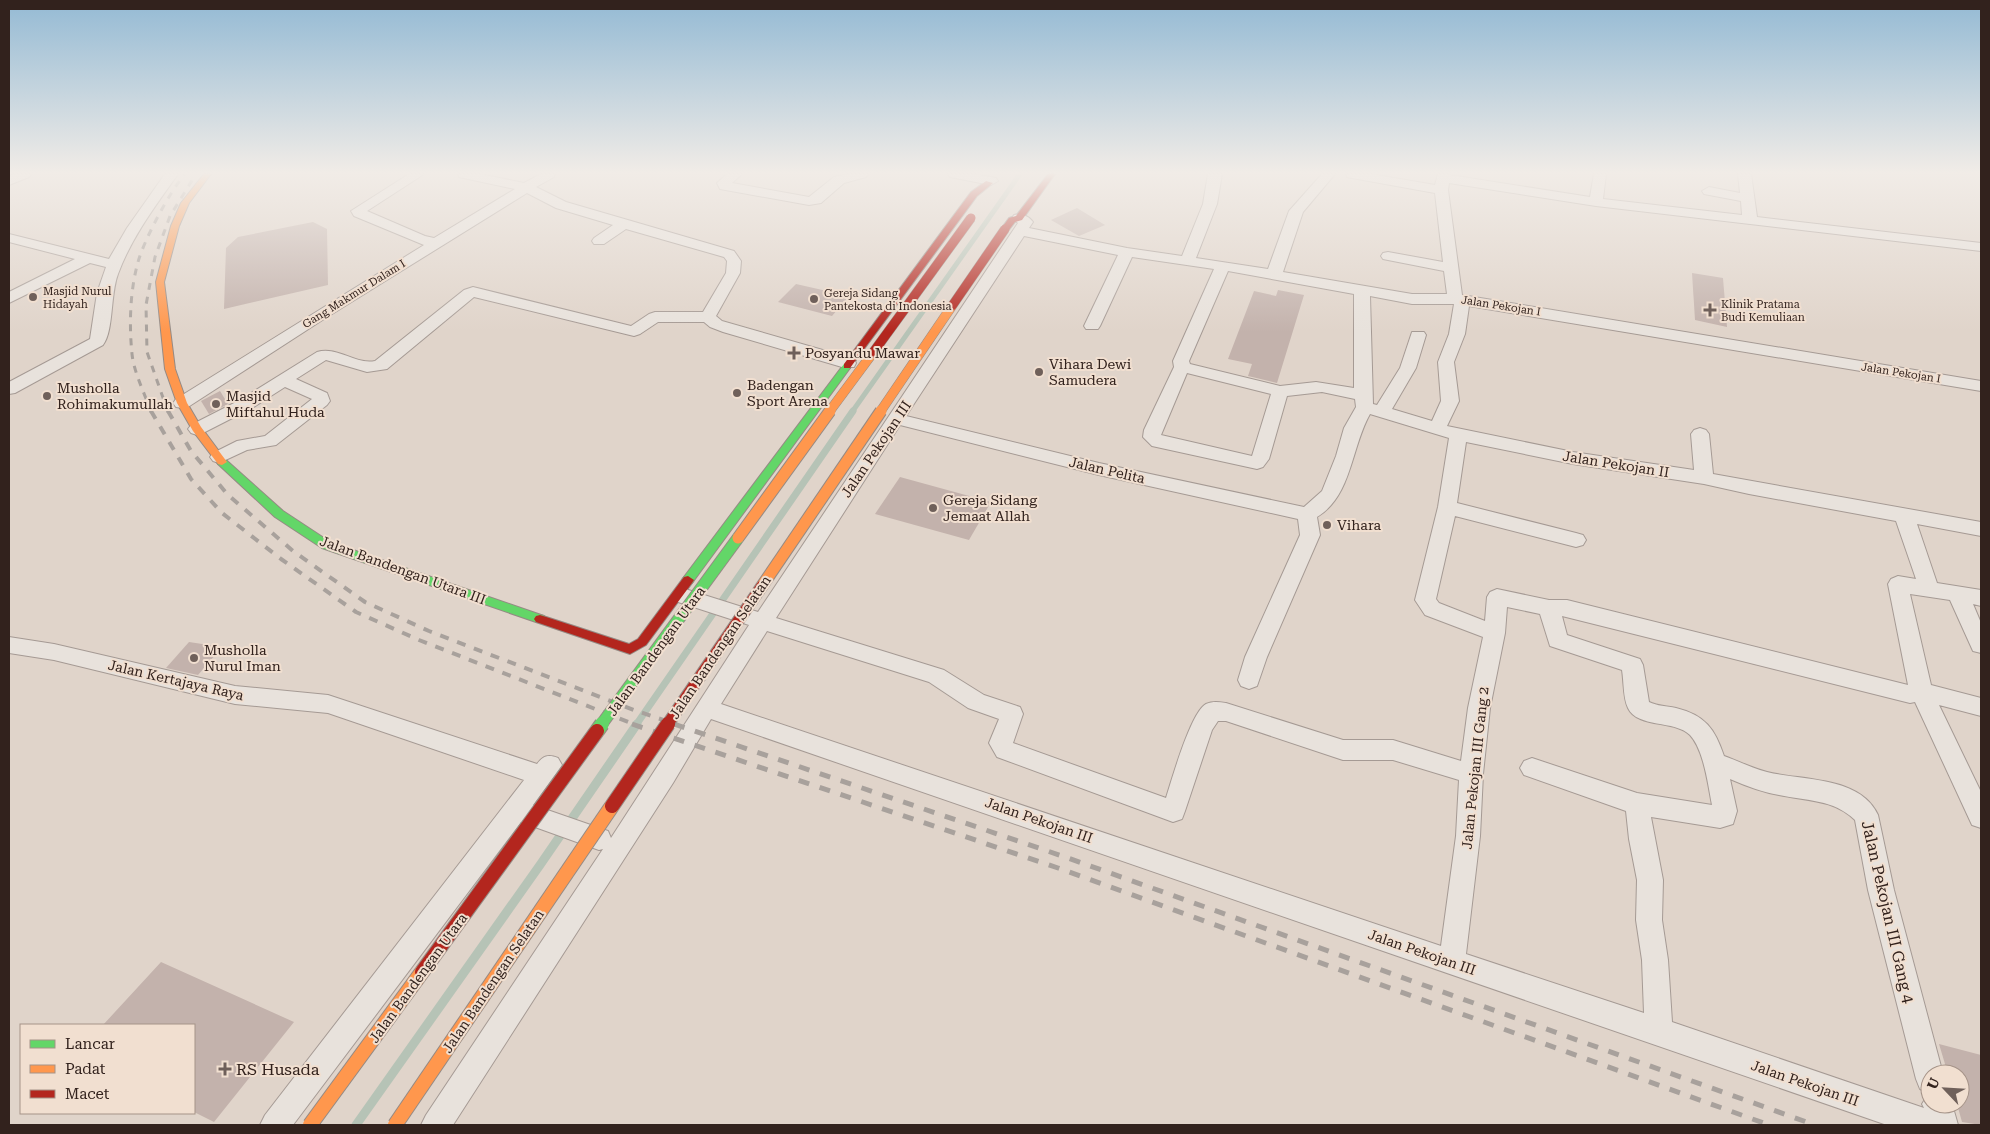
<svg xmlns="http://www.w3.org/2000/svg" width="1990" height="1134" font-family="'Roboto Serif',serif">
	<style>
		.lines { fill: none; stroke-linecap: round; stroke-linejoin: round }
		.stream-far2 { stroke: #b6c3b6; stroke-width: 5 }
		.stream-far1 { stroke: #b6c3b6; stroke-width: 7 }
		.stream { stroke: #b6c3b6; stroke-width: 9 }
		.building { fill: #c3b2ac }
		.street-casing { stroke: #a59a94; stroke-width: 2 }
		.fast-casing { stroke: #958a84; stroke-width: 2 }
		.slow-casing { stroke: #958a84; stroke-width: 2 }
		.jam-casing { stroke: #958a84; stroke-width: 2 }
		.street { fill: #e8e2dc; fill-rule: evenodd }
		.fast { fill: #63d668; fill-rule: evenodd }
		.slow { fill: #ff974d; fill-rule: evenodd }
		.jam { fill: #b3261e; fill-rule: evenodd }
		.rail-far2 { stroke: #a8a19c; stroke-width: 3; stroke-dasharray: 7 7; stroke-linecap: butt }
		.rail-far1 { stroke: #a8a19c; stroke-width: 4; stroke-dasharray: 9 9; stroke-linecap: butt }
		.rail { stroke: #a8a19c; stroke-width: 5; stroke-dasharray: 11 11; stroke-linecap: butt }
		.fast-bridge-far1-casing { stroke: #958a84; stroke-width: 13; stroke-linecap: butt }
		.fast-bridge-casing { stroke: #958a84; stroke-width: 16; stroke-linecap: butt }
		.slow-bridge-far2-casing { stroke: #958a84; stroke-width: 10; stroke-linecap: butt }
		.slow-bridge-far1-casing { stroke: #958a84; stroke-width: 13; stroke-linecap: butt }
		.slow-bridge-casing { stroke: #958a84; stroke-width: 16; stroke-linecap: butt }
		.jam-bridge-far2-casing { stroke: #958a84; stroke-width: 10; stroke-linecap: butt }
		.jam-bridge-far1-casing { stroke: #958a84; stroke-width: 13; stroke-linecap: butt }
		.jam-bridge-casing { stroke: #958a84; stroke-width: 16; stroke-linecap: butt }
		.fast-bridge-far1 { stroke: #63d668; stroke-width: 11 }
		.fast-bridge { stroke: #63d668; stroke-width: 14 }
		.slow-bridge-far2 { stroke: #ff974d; stroke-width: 9 }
		.slow-bridge-far1 { stroke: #ff974d; stroke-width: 11 }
		.slow-bridge { stroke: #ff974d; stroke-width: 14 }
		.jam-bridge-far2 { stroke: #b3261e; stroke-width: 9 }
		.jam-bridge-far1 { stroke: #b3261e; stroke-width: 11 }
		.jam-bridge { stroke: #b3261e; stroke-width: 14 }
		.poi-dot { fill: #6f605a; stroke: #f1dfd0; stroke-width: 2 }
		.labels { text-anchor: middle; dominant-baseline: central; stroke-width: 4; stroke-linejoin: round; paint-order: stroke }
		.far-poi-label { font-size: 11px; fill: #32221d; stroke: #f1dfd0; text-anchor: start }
		.far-street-label { font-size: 11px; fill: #32221d; stroke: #f1dfd0 }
		.poi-label { font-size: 14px; fill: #32221d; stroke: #f1dfd0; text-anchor: start }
		.street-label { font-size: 14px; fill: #32221d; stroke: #f1dfd0 }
		.near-street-label { font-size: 16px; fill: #32221d; stroke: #f1dfd0 }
		.near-poi-label { font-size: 16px; fill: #32221d; stroke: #f1dfd0; text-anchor: start }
	</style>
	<rect width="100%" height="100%" fill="#e0d4ca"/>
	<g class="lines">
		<path class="stream-far2" d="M 852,412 L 1020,174"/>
		<path class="stream-far1" d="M 636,725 L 853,411"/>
		<path class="stream" d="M 356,1125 L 540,865 L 637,724"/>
	</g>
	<g class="building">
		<path d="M 1077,208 L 1105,225 L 1079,236 L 1051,220 Z"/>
		<path d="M 313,222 L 327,229 L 328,285 L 224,309 L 226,248 L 238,237 Z"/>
		<path d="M 1692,273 L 1723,278 L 1727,327 L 1695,320 Z"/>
		<path d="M 796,284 L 849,296 L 832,316 L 778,302 Z"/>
		<path d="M 1278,290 L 1304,295 L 1277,383 L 1248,376 L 1252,364 L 1228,359 L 1254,291 L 1276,296 Z"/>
		<path d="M 220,391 L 228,404 L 209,414 L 201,401 Z"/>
		<path d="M 900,477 L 991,502 L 969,540 L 875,514 Z"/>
		<path d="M 189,642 L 222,647 L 198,675 L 166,668 Z"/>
		<path d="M 161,962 L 294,1022 L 214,1122 L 194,1112 L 194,1025 L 103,1025 Z"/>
		<path d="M 1939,1044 L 1981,1055 L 1981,1125 L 1962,1122 L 1957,1104 L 1960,1104 L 1960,1074 L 1948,1074 Z"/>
	</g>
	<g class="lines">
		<g class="street-casing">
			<g id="street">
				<path d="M 14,174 L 31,174 L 29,177 L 9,185 L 9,176 Z"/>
				<path d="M 165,174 L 178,174 C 156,205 131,238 118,274 C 110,295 114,330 103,345 L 15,393 L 9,394 L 9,382 L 90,339 L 97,293 L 106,267 L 90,263 L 9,303 L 9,292 L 75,259 L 9,242 L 9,234 L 109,259 L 127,228 Z"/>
				<path d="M 409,174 L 424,174 L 367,211 L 425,236 L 434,238 L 515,189 L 459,177 L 458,174 L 480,174 L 524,183 L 541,174 L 555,174 L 554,177 L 536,187 L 566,202 L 734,251 L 741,261 L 740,273 L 716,316 L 722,321 L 854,359 L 856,363 L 854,367 L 842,367 L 723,332 L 710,327 L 704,322 L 658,322 L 640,334 L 634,336 L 474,297 L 387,369 L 367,372 L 326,360 L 296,379 L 327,393 L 330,401 L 327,405 L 276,445 L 247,450 L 219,463 L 213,461 L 210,457 L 213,453 L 237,441 L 265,436 L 312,399 L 285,387 L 252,408 L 203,433 L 197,435 L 191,433 L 188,429 L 191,425 L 240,400 L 317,352 C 338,346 355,365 375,361 L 464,290 L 473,287 L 631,326 L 649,314 L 655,312 L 703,312 L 726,273 L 727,261 L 724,257 L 626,229 L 604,244 L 594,244 L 592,241 L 594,238 L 613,225 L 556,208 L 527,193 L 324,319 L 188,407 L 182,408 L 176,407 L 173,403 L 176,399 L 424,245 L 354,216 L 351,211 Z"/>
				<path d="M 727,174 L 742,174 L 732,183 L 809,197 L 834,177 L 848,174 L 868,174 L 866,177 L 844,183 L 821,203 L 809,205 L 720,189 L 717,183 Z"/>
				<path d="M 948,174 L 973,174 L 996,178 L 998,181 L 991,185 L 950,177 Z"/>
				<path d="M 1208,174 L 1222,174 L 1217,204 L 1196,258 L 1268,269 L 1289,211 L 1322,174 L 1335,174 L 1303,212 L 1283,272 L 1412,294 L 1447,294 L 1444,271 L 1388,260 L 1383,259 L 1381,256 L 1383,253 L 1388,252 L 1443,262 L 1435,193 L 1352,178 L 1347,177 L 1346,174 L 1371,174 L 1435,185 L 1438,174 L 1450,174 L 1450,175 L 1590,197 L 1594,174 L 1606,174 L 1603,199 L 1742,215 L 1741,201 L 1704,194 L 1702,191 L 1709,187 L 1740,193 L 1738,174 L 1751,174 L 1757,217 L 1981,243 L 1981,251 L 1596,206 L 1449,183 L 1448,190 L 1462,295 L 1981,381 L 1981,391 L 1469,306 L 1465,334 L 1454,362 L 1459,401 L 1447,426 L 1573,452 L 1694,470 L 1691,434 L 1694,430 L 1700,428 L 1706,430 L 1709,434 L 1713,474 L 1981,522 L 1981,536 L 1917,524 L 1937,583 L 1981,590 L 1981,606 L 1973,604 L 1981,623 L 1981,653 L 1973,651 L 1950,600 L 1910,594 L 1931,685 L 1981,698 L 1981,716 L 1939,705 L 1981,792 L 1981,828 L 1972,825 L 1915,702 L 1910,703 L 1562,616 L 1567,635 L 1640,659 L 1643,665 L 1649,702 C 1657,706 1667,706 1676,708 C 1705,715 1715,729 1724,756 C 1738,761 1752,768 1767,772 C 1803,781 1860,776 1878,815 L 1894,890 L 1943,1074 L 1930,1074 L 1930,1104 L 1952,1104 L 1958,1125 L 1887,1125 L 711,719 L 673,783 L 453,1125 L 421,1125 L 426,1115 L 603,849 L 599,850 L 521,822 L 293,1125 L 260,1125 L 265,1115 L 524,780 L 328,713 L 235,704 L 54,660 L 9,653 L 9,637 L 54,644 L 235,686 L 328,695 L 537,764 C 543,756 548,754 558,758 L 562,765 L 533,805 L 608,831 L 611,838 L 749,625 L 675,601 L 672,596 L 675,591 L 682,588 L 758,612 L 1018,223 L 1012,218 L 1014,215 C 1021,213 1029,216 1033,222 L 1029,228 L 1127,248 L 1182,256 L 1203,204 ZM 1024,236 L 1118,255 L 1084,326 L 1086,329 L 1098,329 L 1100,326 L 1132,257 L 1214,269 L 1173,361 L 1174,367 L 1144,430 L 1143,437 L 1152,446 L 1257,469 L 1263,467 L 1269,459 L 1287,396 L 1322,392 L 1355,399 L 1356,407 L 1344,428 L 1336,456 L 1322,491 L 1304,507 L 1099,463 L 906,416 ZM 1228,271 L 1354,294 L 1354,388 L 1316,382 L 1280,386 L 1190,364 L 1189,361 ZM 1370,296 L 1412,304 L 1454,304 L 1449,334 L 1438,362 L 1441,401 L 1432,421 L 1392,409 L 1416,368 L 1426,335 L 1424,332 L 1412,332 L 1400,368 L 1377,405 L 1373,404 ZM 1187,373 L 1271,394 L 1252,456 L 1161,435 ZM 1370,414 L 1449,438 L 1438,507 L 1415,600 L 1425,615 L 1483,637 L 1468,708 L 1461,761 L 1393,740 L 1343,740 L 1226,703 C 1219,702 1213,701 1206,704 C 1191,712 1172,779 1166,798 L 1013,743 L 1023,714 L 1020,707 L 984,695 L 944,670 L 776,618 L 900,425 L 1099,475 L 1298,519 L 1300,535 L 1245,657 L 1238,680 L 1241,686 L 1249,689 L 1257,686 L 1267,657 L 1320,535 L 1317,517 C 1352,496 1351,447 1370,414 ZM 1466,442 L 1573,464 L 1704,484 L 1749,494 L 1896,521 L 1916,579 L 1898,576 L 1891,579 L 1888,584 L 1908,685 L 1567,600 L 1549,600 L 1497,589 L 1490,592 L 1487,597 L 1485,621 L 1439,603 L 1436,599 L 1455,516 L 1576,547 L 1583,545 L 1586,540 L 1583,535 L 1576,533 L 1457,503 ZM 1507,607 L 1540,614 L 1550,646 L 1622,670 C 1624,682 1623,698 1628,708 C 1637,728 1675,720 1690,735 C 1704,750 1708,785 1712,805 L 1637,793 L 1532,758 L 1524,761 L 1520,768 L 1524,775 L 1626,811 L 1629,839 L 1637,880 L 1636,920 L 1642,960 L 1644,1013 L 1466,954 L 1480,836 L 1483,774 L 1490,708 L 1505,633 ZM 767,631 L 929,682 L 968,708 L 999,719 L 989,743 L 997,757 L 1173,822 L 1182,819 L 1185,811 L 1212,730 L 1218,721 L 1226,721 L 1343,760 L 1393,760 L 1459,780 L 1456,836 L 1441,946 L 721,704 ZM 1730,779 C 1746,786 1762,792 1779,795 C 1807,801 1833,799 1855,820 L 1868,890 L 1916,1079 L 1920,1089 L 1929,1093 L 1922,1104 L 1924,1108 L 1672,1022 L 1668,960 L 1662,920 L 1663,880 L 1651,817 L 1720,828 L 1733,824 L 1737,811 Z"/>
			</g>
		</g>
		<g class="fast-casing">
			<g id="fast">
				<path d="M 847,363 L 850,364 L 850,368 L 692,583 L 684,583 L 682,580 L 684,577 L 844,364 Z"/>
				<path d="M 222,459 L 226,460 L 283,511 L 330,542 L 544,616 L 546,619 L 544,622 L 536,622 L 322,548 L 275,517 L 218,464 L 217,462 Z"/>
			</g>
		</g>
		<g class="slow-casing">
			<path id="slow" d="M 204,174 L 211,174 L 189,203 L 179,226 L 164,282 L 175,369 L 187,403 L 201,427 L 227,462 L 222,465 L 218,464 L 193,431 L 177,403 L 165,369 L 156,282 L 171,226 L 181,203 Z"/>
		</g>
		<g class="jam-casing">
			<g id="jam">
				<path d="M 1048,174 L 1055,174 L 1022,220 L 1015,222 L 1008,231 L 1002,231 L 1001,229 L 1009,218 L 1016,216 Z"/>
				<path d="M 986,181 L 993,183 L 977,196 L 850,368 L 844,368 L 844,364 L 971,192 Z"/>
				<path d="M 688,576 L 694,580 L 692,583 L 646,645 L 630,654 L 536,622 L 534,619 L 536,616 L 540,615 L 629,644 L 638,639 L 684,577 Z"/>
			</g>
		</g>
		<use href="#street" class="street"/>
		<use href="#fast" class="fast"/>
		<use href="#slow" class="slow"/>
		<use href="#jam" class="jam"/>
		<g class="rail-far2">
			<path d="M 151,412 C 145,394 134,373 132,354 C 129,324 130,291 138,262 C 144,240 170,191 185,174"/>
			<path d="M 168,412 L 147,352 L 146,305 L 155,257 L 170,216 L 196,174"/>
		</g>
		<g class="rail-far1">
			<path d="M 151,411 L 191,479 L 222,513 L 281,559 L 356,612 L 419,640 L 636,725"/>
			<path d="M 168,411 L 191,451 L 228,495 L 293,551 L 365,602 L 429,631 L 634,710 L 678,725"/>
		</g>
		<g class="rail">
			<path d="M 632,724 L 1058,868 L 1769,1125"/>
			<path d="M 674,724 L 1068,858 L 1815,1125"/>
		</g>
		<g class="fast-bridge-far1-casing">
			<path id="fast-bridge-far1" d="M 601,725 L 738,538"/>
		</g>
		<g class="fast-bridge-casing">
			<path id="fast-bridge" d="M 597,731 L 602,724"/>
		</g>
		<g class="slow-bridge-far2-casing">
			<g id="slow-bridge-far2">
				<path d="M 829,412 L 872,354"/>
				<path d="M 880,412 L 952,306"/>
			</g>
		</g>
		<g class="slow-bridge-far1-casing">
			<g id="slow-bridge-far1">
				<path d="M 738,538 L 830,411"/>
				<path d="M 762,586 L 881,411"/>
			</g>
		</g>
		<g class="slow-bridge-casing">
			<g id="slow-bridge">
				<path d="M 310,1125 L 422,972"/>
				<path d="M 395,1125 L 612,806"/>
			</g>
		</g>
		<g class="jam-bridge-far2-casing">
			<g id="jam-bridge-far2">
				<path d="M 952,306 L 1005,229"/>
				<path d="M 872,354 L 971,218"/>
			</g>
		</g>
		<g class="jam-bridge-far1-casing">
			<path id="jam-bridge-far1" d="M 667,725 L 762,586"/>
		</g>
		<g class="jam-bridge-casing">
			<g id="jam-bridge">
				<path d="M 612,806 L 668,724"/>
				<path d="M 422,972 L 597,731"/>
			</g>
		</g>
		<use href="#fast-bridge-far1" class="fast-bridge-far1"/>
		<use href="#fast-bridge" class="fast-bridge"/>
		<use href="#slow-bridge-far2" class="slow-bridge-far2"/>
		<use href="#slow-bridge-far1" class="slow-bridge-far1"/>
		<use href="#slow-bridge" class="slow-bridge"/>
		<use href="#jam-bridge-far2" class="jam-bridge-far2"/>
		<use href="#jam-bridge-far1" class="jam-bridge-far1"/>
		<use href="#jam-bridge" class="jam-bridge"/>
	</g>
	<linearGradient id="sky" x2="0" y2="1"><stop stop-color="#94bad4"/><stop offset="0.52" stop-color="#f1ece7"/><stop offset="1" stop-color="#f1ece7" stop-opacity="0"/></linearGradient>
	<rect width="1990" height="332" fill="url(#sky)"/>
	<g class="poi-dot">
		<circle cx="33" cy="297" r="5"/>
		<circle cx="814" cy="299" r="5"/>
		<path d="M1707.5 302.5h5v5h5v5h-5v5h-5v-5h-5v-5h5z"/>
		<path d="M791.5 345.5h5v5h5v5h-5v5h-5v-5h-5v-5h5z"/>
		<circle cx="1039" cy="372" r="5"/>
		<circle cx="737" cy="393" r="5"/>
		<circle cx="47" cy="396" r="5"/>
		<circle cx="216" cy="404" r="5"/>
		<circle cx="933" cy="508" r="5"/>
		<circle cx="1327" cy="525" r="5"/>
		<circle cx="194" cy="658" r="5"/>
		<path d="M222.5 1061.5h5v5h5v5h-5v5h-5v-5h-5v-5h5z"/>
	</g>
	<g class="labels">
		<g class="far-poi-label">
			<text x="43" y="291">Masjid Nurul<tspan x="43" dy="13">Hidayah</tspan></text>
			<text x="824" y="293">Gereja Sidang<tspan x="824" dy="13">Pantekosta di Indonesia</tspan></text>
			<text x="1721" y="304">Klinik Pratama<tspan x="1721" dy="13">Budi Kemuliaan</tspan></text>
		</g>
		<g class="far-street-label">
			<text transform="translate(354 294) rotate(-32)">Gang Makmur Dalam I</text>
			<text transform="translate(1501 306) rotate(9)">Jalan Pekojan I</text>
			<text transform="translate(1901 373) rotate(9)">Jalan Pekojan I</text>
		</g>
		<g class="poi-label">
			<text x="805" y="353">Posyandu Mawar</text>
			<text x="1049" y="364">Vihara Dewi<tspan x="1049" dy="16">Samudera</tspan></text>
			<text x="747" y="385">Badengan<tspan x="747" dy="16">Sport Arena</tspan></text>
			<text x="57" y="388">Musholla<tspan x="57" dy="16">Rohimakumullah</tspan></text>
			<text x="226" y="396">Masjid<tspan x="226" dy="16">Miftahul Huda</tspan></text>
			<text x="943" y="500">Gereja Sidang<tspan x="943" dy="16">Jemaat Allah</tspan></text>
			<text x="1337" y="525">Vihara</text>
			<text x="204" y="650">Musholla<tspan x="204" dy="16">Nurul Iman</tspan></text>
		</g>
		<g class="street-label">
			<text transform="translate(876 449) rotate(-56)">Jalan Pekojan III</text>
			<text transform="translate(1616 464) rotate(9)">Jalan Pekojan II</text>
			<text transform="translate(1107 470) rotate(13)">Jalan Pelita</text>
			<text transform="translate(403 570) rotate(20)">Jalan Bandengan Utara III</text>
			<text transform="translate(720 647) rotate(-56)">Jalan Bandengan Selatan</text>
			<text transform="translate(656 651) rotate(-54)">Jalan Bandengan Utara</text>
			<text transform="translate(176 680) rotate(13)">Jalan Kertajaya Raya</text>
			<text transform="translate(1475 768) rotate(-84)">Jalan Pekojan III Gang 2</text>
			<text transform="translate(1039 820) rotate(19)">Jalan Pekojan III</text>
			<text transform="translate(1422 952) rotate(19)">Jalan Pekojan III</text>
			<text transform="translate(418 978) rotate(-54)">Jalan Bandengan Utara</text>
			<text transform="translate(493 981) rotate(-56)">Jalan Bandengan Selatan</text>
			<text transform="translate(1805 1083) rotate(19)">Jalan Pekojan III</text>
		</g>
		<g class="near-street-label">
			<text transform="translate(1888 912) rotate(77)">Jalan Pekojan III Gang 4</text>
		</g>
		<g class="near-poi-label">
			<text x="236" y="1069">RS Husada</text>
		</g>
	</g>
	<rect width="1990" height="1134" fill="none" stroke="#32221d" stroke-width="20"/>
	<rect x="20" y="1024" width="175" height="90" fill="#f1dfd0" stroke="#a59388"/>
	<rect x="30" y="1040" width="25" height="8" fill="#63d668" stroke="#a59388"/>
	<text x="65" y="1049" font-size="15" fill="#32221d">Lancar</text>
	<rect x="30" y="1065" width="25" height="8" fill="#ff974d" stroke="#a59388"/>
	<text x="65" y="1074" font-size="15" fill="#32221d">Padat</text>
	<rect x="30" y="1090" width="25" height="8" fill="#b3261e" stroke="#a59388"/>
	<text x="65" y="1099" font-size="15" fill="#32221d">Macet</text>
	<g transform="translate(1945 1089) rotate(295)"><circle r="24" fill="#f1dfd0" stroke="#a59388"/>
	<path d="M0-4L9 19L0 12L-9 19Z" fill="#6f605a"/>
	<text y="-8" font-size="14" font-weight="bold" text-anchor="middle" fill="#32221d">U</text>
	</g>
</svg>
